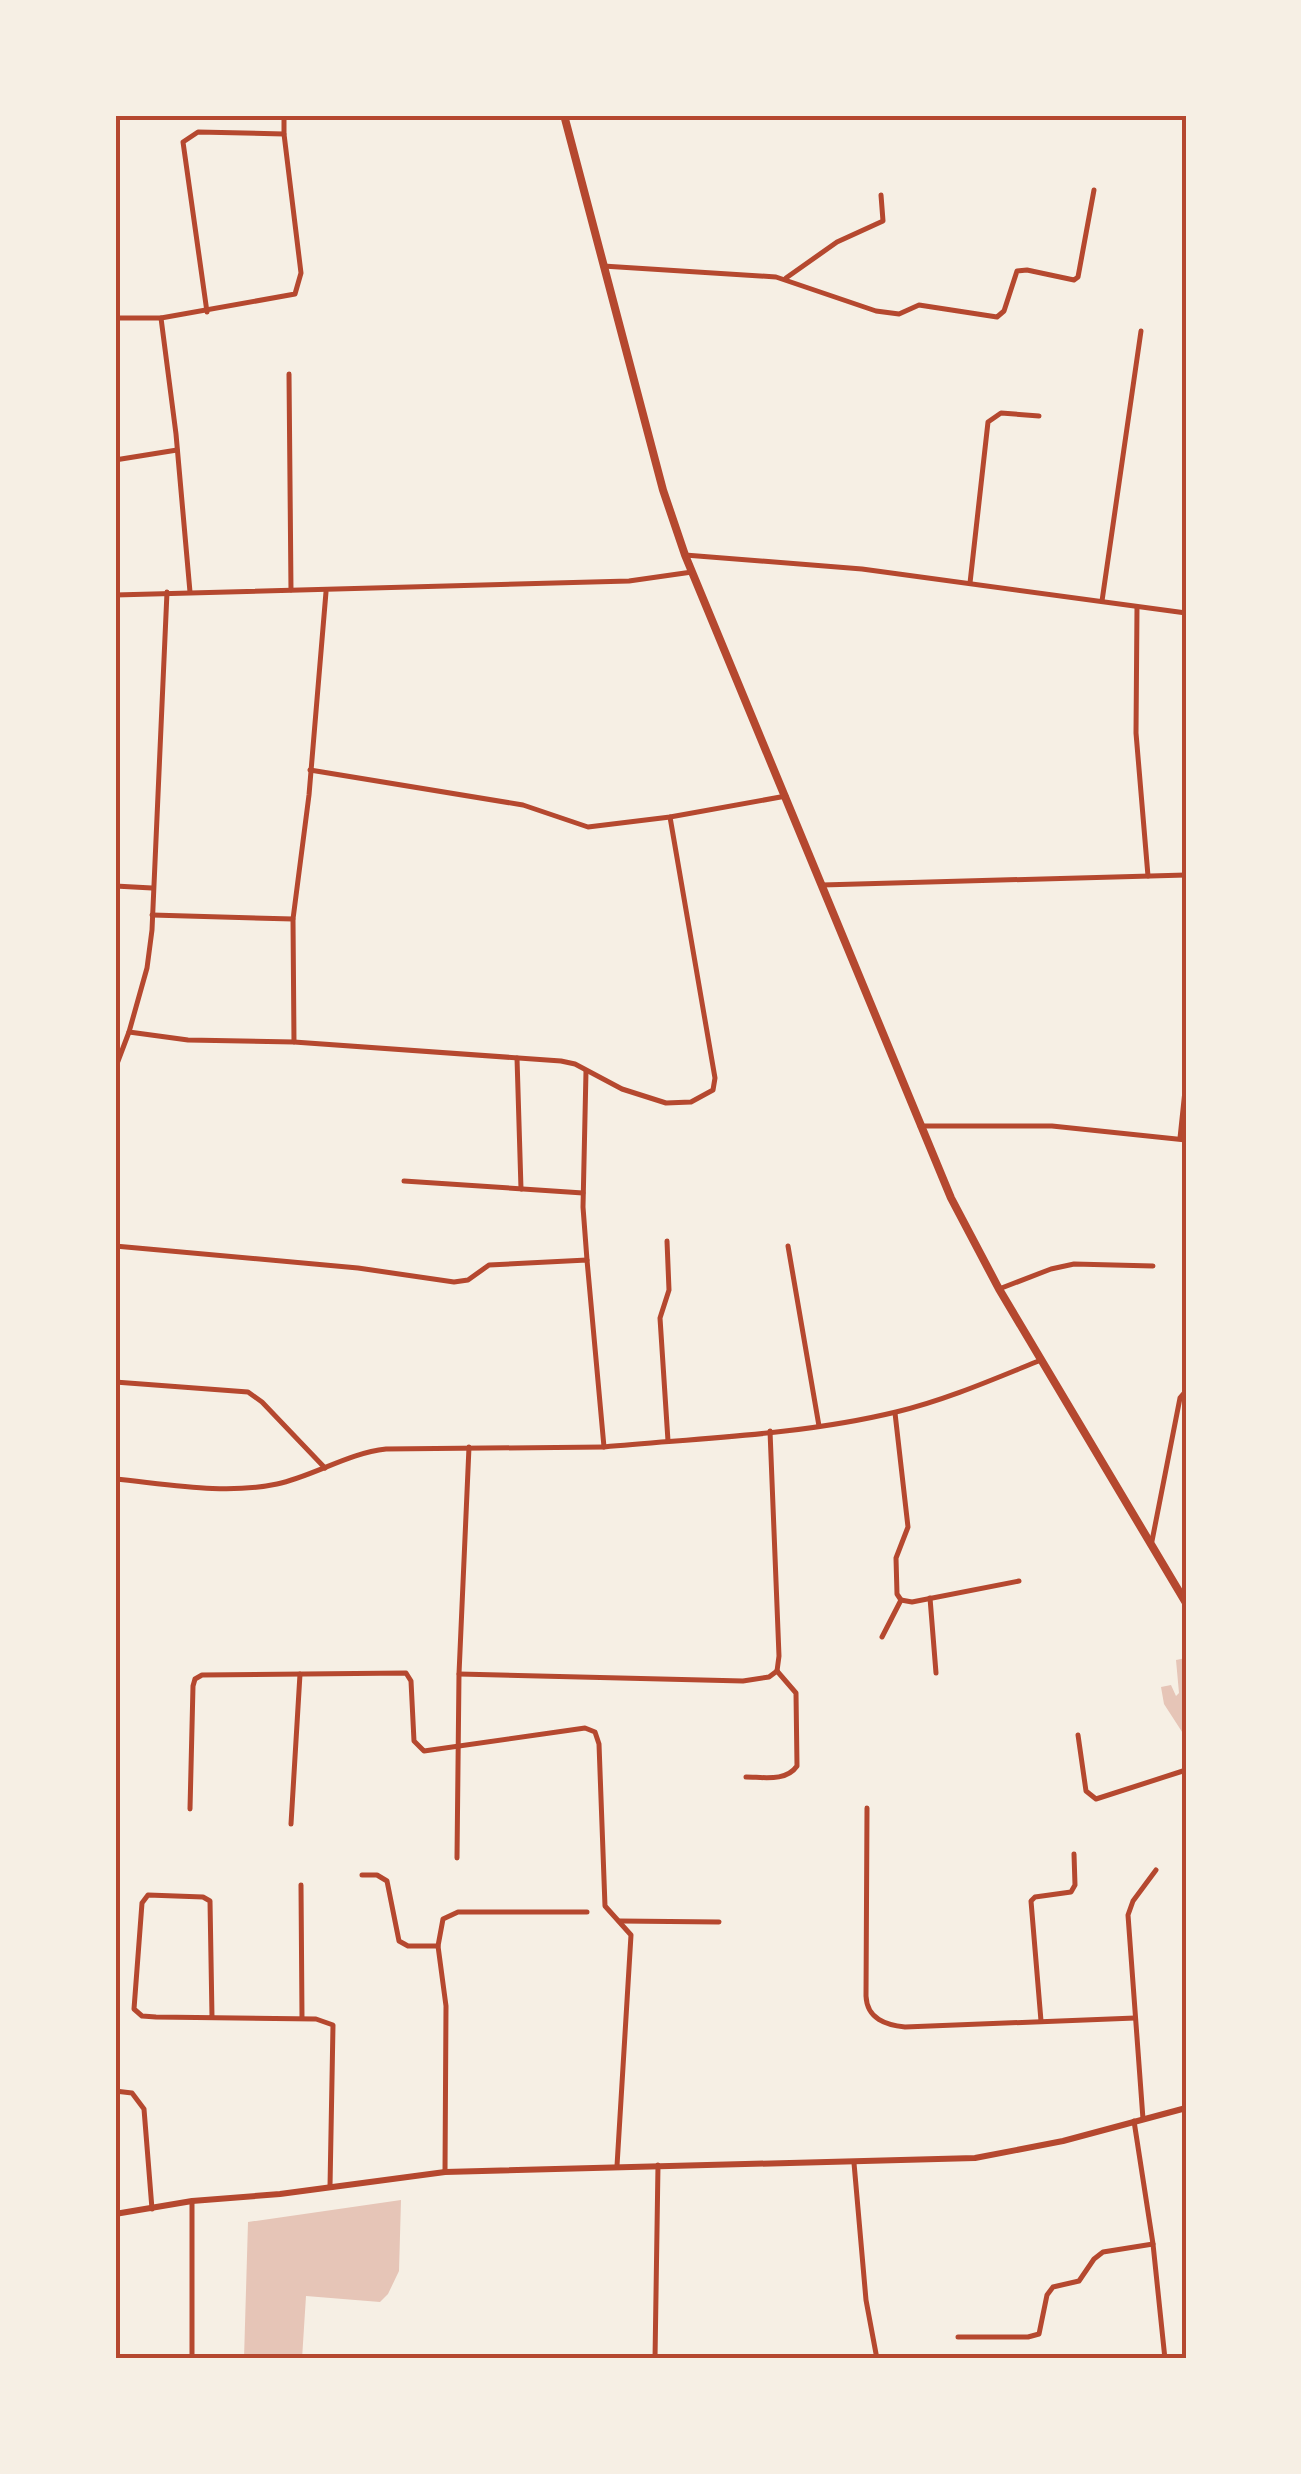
<svg xmlns="http://www.w3.org/2000/svg" width="1301" height="2474" font-family="'Varela Round',sans-serif">
	<style>
		.building { fill: #e6c5b7 }
		.lines { fill: none; stroke-linecap: round; stroke-linejoin: round }
		.minor { stroke: #b5482f; stroke-width: 5 }
		.tertiary { stroke: #b5482f; stroke-width: 6 }
		.primary { stroke: #b5482f; stroke-width: 8 }
		.neatline { fill: none; stroke: #b5482f; stroke-width: 4 }
	</style>
	<rect width="100%" height="100%" fill="#f6efe4"/>
	<g class="building">
		<path d="M 1186,1658 L 1186,1738 L 1164,1704 L 1161,1687 L 1171,1685 L 1176,1696 L 1179,1693 L 1176,1660 Z"/>
		<path d="M 401,2200 L 399,2271 L 388,2294 L 380,2302 L 306,2296 L 302,2359 L 244,2359 L 248,2222 Z"/>
	</g>
	<g class="lines">
		<g class="minor">
			<path d="M 603,266 L 776,277 L 876,311 L 899,314 L 919,305 L 997,317 L 1004,311 L 1017,271 L 1027,270 L 1074,280 L 1078,277 L 1094,190"/>
			<path d="M 786,278 L 837,242 L 883,221 L 881,195"/>
			<path d="M 207,312 L 183,142 L 198,132 L 284,134"/>
			<path d="M 115,318 L 161,318 L 295,294 L 301,273 L 284,134 L 284,115"/>
			<path d="M 161,318 L 176,434 L 190,592"/>
			<path d="M 289,374 L 291,590"/>
			<path d="M 115,460 L 177,450"/>
			<path d="M 685,555 L 862,569 L 1186,613"/>
			<path d="M 970,583 L 988,422 L 1001,413 L 1039,416"/>
			<path d="M 167,592 L 152,930 L 147,968 L 129,1032 L 188,1040 L 294,1042 L 561,1061 L 575,1064 L 622,1089 L 666,1103 L 691,1102 L 713,1090 L 715,1078 L 670,817"/>
			<path d="M 115,595 L 629,581 L 692,572"/>
			<path d="M 1102,601 L 1141,331"/>
			<path d="M 1137,607 L 1136,733 L 1148,876"/>
			<path d="M 310,770 L 523,805 L 588,827 L 670,817 L 786,796"/>
			<path d="M 822,885 L 1186,875"/>
			<path d="M 115,886 L 152,888"/>
			<path d="M 152,915 L 293,919"/>
			<path d="M 294,1042 L 293,919 L 309,795 L 326,592"/>
			<path d="M 517,1058 L 521,1189"/>
			<path d="M 115,1069 L 129,1032"/>
			<path d="M 586,1071 L 583,1207 L 587,1260"/>
			<path d="M 920,1126 L 1052,1126 L 1186,1140"/>
			<path d="M 1180,1138 L 1186,1081"/>
			<path d="M 404,1181 L 583,1193"/>
			<path d="M 667,1241 L 669,1290 L 660,1318 L 668,1441"/>
			<path d="M 115,1246 L 358,1268 L 454,1282 L 468,1280 L 489,1265 L 587,1260 L 604,1447 C 701,1438 801,1435 896,1412 C 946,1400 994,1379 1041,1360"/>
			<path d="M 788,1246 L 819,1426"/>
			<path d="M 999,1289 L 1051,1269 L 1074,1264 L 1153,1266"/>
			<path d="M 115,1382 L 248,1392 L 262,1402 L 325,1468"/>
			<path d="M 770,1431 L 779,1656 L 777,1671"/>
			<path d="M 115,1479 C 167,1484 225,1495 277,1484 C 314,1476 348,1453 386,1449 L 604,1447"/>
			<path d="M 1152,1541 L 1180,1398 L 1186,1391"/>
			<path d="M 930,1598 L 936,1673"/>
			<path d="M 901,1600 L 912,1602 L 1019,1581"/>
			<path d="M 882,1637 L 901,1600 L 897,1594 L 896,1558 L 908,1527 L 895,1413"/>
			<path d="M 459,1674 L 743,1681 L 769,1677 L 777,1671"/>
			<path d="M 1078,1735 L 1086,1791 L 1096,1799 L 1186,1770"/>
			<path d="M 746,1777 C 763,1777 786,1782 797,1766 L 796,1693 L 777,1671"/>
			<path d="M 867,1808 L 866,1996 C 867,2019 886,2025 905,2027 L 1135,2018"/>
			<path d="M 190,1809 L 193,1686 L 195,1679 L 202,1675 L 406,1673 L 411,1681 L 414,1741 L 424,1751 L 585,1728 L 595,1732 L 599,1744 L 605,1906 L 631,1935 L 617,2166"/>
			<path d="M 291,1824 L 300,1674"/>
			<path d="M 457,1858 L 459,1674 L 469,1447"/>
			<path d="M 362,1875 L 377,1875 L 387,1881 L 399,1941 L 408,1946 L 438,1946"/>
			<path d="M 301,1885 L 302,2018"/>
			<path d="M 620,1921 L 719,1922"/>
			<path d="M 212,2017 L 210,1901 L 203,1897 L 148,1895 L 142,1903 L 134,2009 L 142,2016 L 156,2017 L 316,2019 L 333,2025 L 330,2187"/>
			<path d="M 1041,2021 L 1031,1901 L 1035,1897 L 1071,1892 L 1075,1885 L 1074,1854"/>
			<path d="M 115,2091 L 132,2093 L 144,2109 L 152,2209"/>
			<path d="M 1143,2119 L 1128,1915 L 1133,1901 L 1156,1870"/>
			<path d="M 1134,2121 L 1153,2244 L 1165,2359"/>
			<path d="M 854,2163 L 866,2300 L 877,2359"/>
			<path d="M 445,2172 L 446,2006 L 438,1946 L 443,1919 L 458,1912 L 587,1912"/>
			<path d="M 192,2201 L 192,2359"/>
			<path d="M 958,2337 L 1028,2337 L 1039,2334 L 1047,2295 L 1053,2287 L 1079,2281 L 1094,2259 L 1103,2252 L 1153,2244"/>
			<path d="M 655,2359 L 658,2165"/>
		</g>
		<path class="tertiary" d="M 115,2214 L 192,2201 L 280,2194 L 445,2172 L 975,2158 L 1063,2141 L 1186,2108"/>
		<path class="primary" d="M 564,115 L 663,490 L 685,555 L 951,1198 L 999,1289 L 1186,1603"/>
	</g>
	<rect width="1301" height="2474" fill="none" stroke="#f6efe4" stroke-width="235"/>
	<rect x="118" y="118" width="1066" height="2238" class="neatline"/>
</svg>
